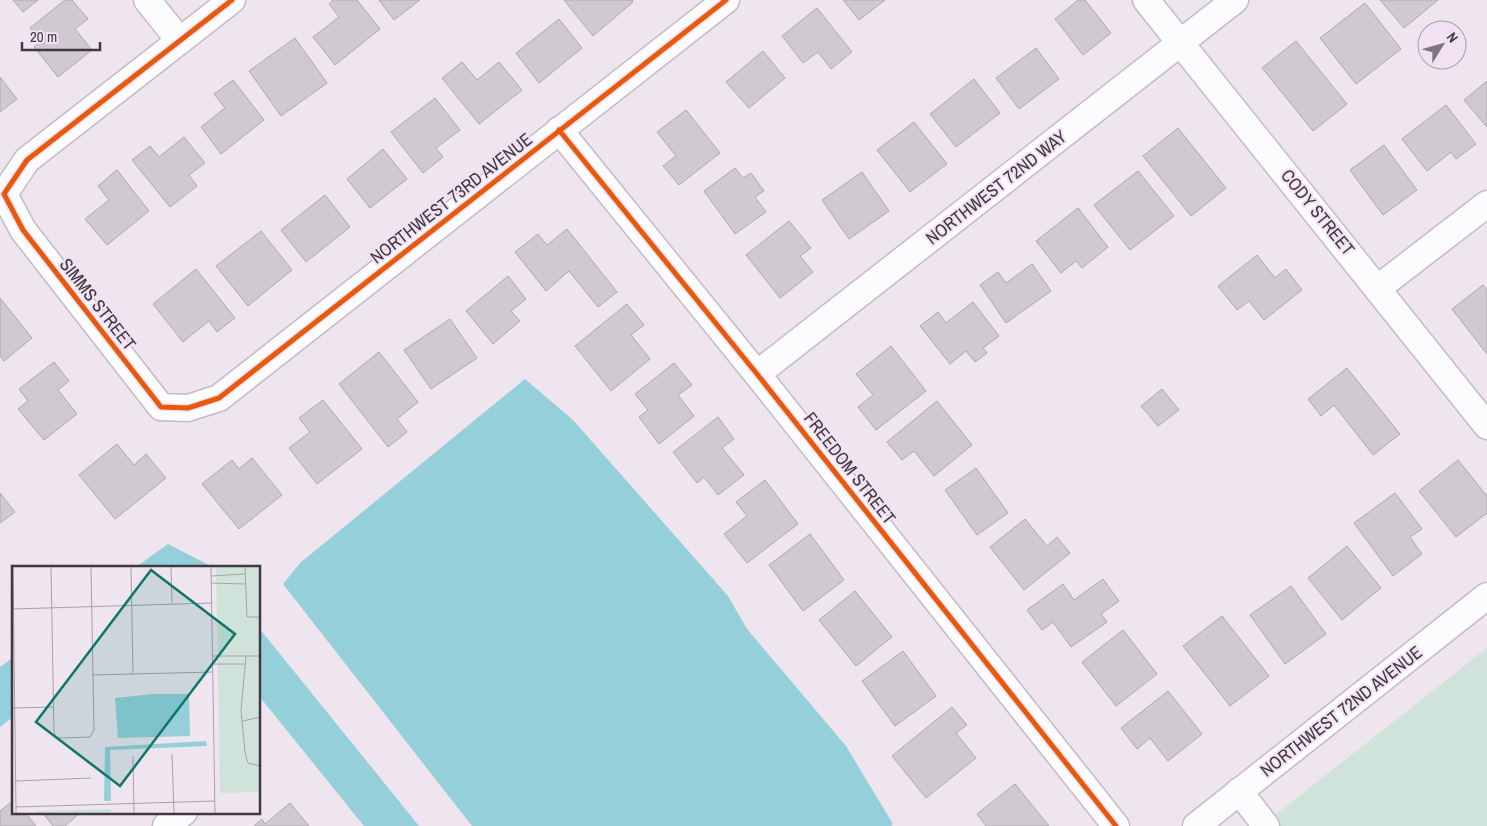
<svg xmlns="http://www.w3.org/2000/svg" width="1487" height="826" font-family="'Archivo Narrow',sans-serif">
	<style>
		.green { fill: #cfe3da }
		.water { fill: #94cfda }
		.building { fill: #cfc9d1; stroke: #aea8b0 }
		.lines { fill: none; stroke-linecap: round; stroke-linejoin: round }
		.minor-casing { stroke: #c3bcc3; stroke-width: 29 }
		.minor { stroke: #fcfbfd; stroke-width: 26 }
		.cycleway-casing { stroke: #f1e1f3; stroke-width: 8 }
		.cycleway { stroke: #e8590c; stroke-width: 5 }
		.labels { text-anchor: middle; dominant-baseline: central; stroke-width: 4; stroke-linejoin: round; paint-order: stroke }
		.street-label { font-size: 18px; fill: #403941; stroke: #f1e1f3 }
		.inset-road { fill: none; stroke: #a8a0a9; stroke-width: 1 }
		.view { fill: #0f766e; fill-opacity: 0.15; stroke: #0f766e; stroke-width: 2.5 }
		.inset-edge { fill: none; stroke: #403941; stroke-width: 2.5 }
	</style>
	<rect width="100%" height="100%" fill="#eee5ef"/>
	<path class="green" d="M 1487,648 L 1487,826 L 1261,826 L 1284,808 Z"/>
	<g class="water">
		<path d="M 525,379 L 573,420 L 728,596 L 747,629 L 846,746 L 893,824 L 891,826 L 472,826 L 283,584 L 300,563 Z"/>
		<path d="M 168,544 L 207,564 L 209,567 L 136,567 Z"/>
		<path d="M 259,628 L 419,826 L 364,826 L 259,696 Z"/>
		<path d="M 14,657 L 14,716 L 0,727 L 0,667 Z"/>
	</g>
	<g class="building">
		<path d="M 13,0 L 38,0 L 23,12 Z"/>
		<path d="M 65,0 L 72,0 L 88,19 L 75,29 L 92,50 L 58,77 L 34,47 L 41,42 L 30,28 Z"/>
		<path d="M 333,0 L 357,0 L 380,29 L 335,65 L 313,37 L 339,17 L 329,4 Z"/>
		<path d="M 379,0 L 420,0 L 394,20 Z"/>
		<path d="M 564,0 L 632,0 L 633,2 L 593,36 Z"/>
		<path d="M 843,0 L 885,0 L 859,20 Z"/>
		<path d="M 1078,0 L 1085,0 L 1111,33 L 1083,55 L 1055,19 Z"/>
		<path d="M 1380,0 L 1438,0 L 1404,28 Z"/>
		<path d="M 1365,3 L 1401,49 L 1356,84 L 1320,38 Z"/>
		<path d="M 817,8 L 852,52 L 831,69 L 818,52 L 803,63 L 782,36 Z"/>
		<path d="M 559,19 L 582,48 L 539,83 L 516,53 Z"/>
		<path d="M 295,38 L 327,83 L 281,116 L 249,71 Z"/>
		<path d="M 1296,41 L 1347,104 L 1313,131 L 1262,68 Z"/>
		<path d="M 1036,48 L 1059,79 L 1019,109 L 996,78 Z"/>
		<path d="M 763,51 L 785,78 L 749,108 L 726,82 Z"/>
		<path d="M 462,62 L 477,80 L 499,62 L 522,90 L 479,124 L 442,78 Z"/>
		<path d="M 0,77 L 17,99 L 0,112 Z"/>
		<path d="M 974,79 L 1000,113 L 956,147 L 930,114 Z"/>
		<path d="M 233,80 L 264,120 L 221,154 L 201,127 L 225,108 L 214,94 Z"/>
		<path d="M 1487,81 L 1487,127 L 1464,100 Z"/>
		<path d="M 435,98 L 460,130 L 436,148 L 443,157 L 423,173 L 391,132 Z"/>
		<path d="M 1446,105 L 1476,144 L 1456,159 L 1451,152 L 1427,171 L 1402,139 Z"/>
		<path d="M 686,110 L 720,153 L 679,185 L 663,166 L 676,156 L 657,132 Z"/>
		<path d="M 914,122 L 947,164 L 910,192 L 877,150 Z"/>
		<path d="M 1178,128 L 1226,188 L 1191,216 L 1143,156 Z"/>
		<path d="M 184,137 L 205,163 L 189,175 L 197,186 L 170,207 L 132,160 L 150,146 L 159,157 Z"/>
		<path d="M 1384,145 L 1417,190 L 1383,215 L 1350,170 Z"/>
		<path d="M 383,149 L 407,179 L 370,208 L 347,179 Z"/>
		<path d="M 735,168 L 743,178 L 751,173 L 764,191 L 755,197 L 766,212 L 735,234 L 704,191 Z"/>
		<path d="M 117,170 L 149,211 L 107,245 L 85,219 L 109,200 L 98,186 Z"/>
		<path d="M 1138,171 L 1174,216 L 1130,250 L 1094,205 Z"/>
		<path d="M 862,172 L 889,211 L 849,239 L 822,200 Z"/>
		<path d="M 325,195 L 350,227 L 306,262 L 281,230 Z"/>
		<path d="M 1078,208 L 1108,247 L 1082,268 L 1076,261 L 1061,273 L 1036,241 Z"/>
		<path d="M 789,221 L 811,248 L 800,256 L 813,272 L 780,298 L 746,255 Z"/>
		<path d="M 567,229 L 617,292 L 598,307 L 569,271 L 546,291 L 515,252 L 538,234 L 547,245 Z"/>
		<path d="M 261,231 L 292,270 L 248,306 L 216,266 Z"/>
		<path d="M 1257,255 L 1275,278 L 1286,269 L 1302,290 L 1264,320 L 1249,301 L 1237,310 L 1218,286 Z"/>
		<path d="M 1032,264 L 1051,291 L 1006,323 L 980,285 L 998,272 L 1006,283 Z"/>
		<path d="M 196,269 L 235,318 L 217,332 L 209,321 L 183,342 L 153,304 Z"/>
		<path d="M 508,276 L 526,299 L 511,311 L 520,321 L 493,344 L 466,311 Z"/>
		<path d="M 1483,285 L 1487,290 L 1487,354 L 1452,309 Z"/>
		<path d="M 0,298 L 32,338 L 4,361 L 0,356 Z"/>
		<path d="M 973,302 L 999,336 L 983,348 L 987,353 L 975,362 L 966,351 L 950,364 L 920,326 L 938,312 L 946,323 Z"/>
		<path d="M 627,304 L 644,325 L 631,335 L 650,359 L 611,391 L 575,346 Z"/>
		<path d="M 450,319 L 477,358 L 431,389 L 404,350 Z"/>
		<path d="M 891,346 L 926,391 L 876,430 L 858,407 L 873,395 L 856,374 Z"/>
		<path d="M 379,352 L 418,402 L 397,419 L 407,432 L 388,447 L 339,384 Z"/>
		<path d="M 54,362 L 69,381 L 58,390 L 77,414 L 44,440 L 18,409 L 28,401 L 19,389 Z"/>
		<path d="M 674,363 L 692,385 L 678,395 L 694,416 L 659,444 L 639,417 L 648,410 L 635,394 Z"/>
		<path d="M 1347,368 L 1400,434 L 1373,455 L 1334,405 L 1321,416 L 1308,399 Z"/>
		<path d="M 1162,389 L 1179,410 L 1158,426 L 1141,406 Z"/>
		<path d="M 323,400 L 362,449 L 317,484 L 289,448 L 310,432 L 299,418 Z"/>
		<path d="M 937,401 L 972,445 L 934,476 L 914,451 L 902,460 L 887,442 Z"/>
		<path d="M 718,417 L 734,439 L 722,448 L 744,475 L 718,495 L 704,477 L 697,483 L 673,452 Z"/>
		<path d="M 117,444 L 134,465 L 146,454 L 166,478 L 115,519 L 79,475 Z"/>
		<path d="M 252,458 L 282,495 L 239,529 L 202,484 L 232,460 L 239,469 Z"/>
		<path d="M 1458,460 L 1487,496 L 1487,513 L 1456,537 L 1419,491 Z"/>
		<path d="M 976,468 L 1008,513 L 977,535 L 945,490 Z"/>
		<path d="M 765,480 L 798,524 L 747,563 L 724,534 L 747,516 L 736,502 Z"/>
		<path d="M 0,493 L 15,512 L 0,523 Z"/>
		<path d="M 1395,493 L 1422,529 L 1410,537 L 1422,554 L 1393,576 L 1354,523 Z"/>
		<path d="M 1025,519 L 1047,546 L 1057,537 L 1070,553 L 1024,590 L 990,547 Z"/>
		<path d="M 810,534 L 844,580 L 803,611 L 769,565 Z"/>
		<path d="M 1347,546 L 1381,588 L 1342,620 L 1308,578 Z"/>
		<path d="M 1103,579 L 1119,601 L 1101,614 L 1107,622 L 1071,647 L 1053,622 L 1042,630 L 1027,610 L 1063,584 L 1074,600 Z"/>
		<path d="M 1291,586 L 1326,634 L 1285,664 L 1250,615 Z"/>
		<path d="M 855,591 L 892,637 L 856,666 L 819,620 Z"/>
		<path d="M 1222,616 L 1269,676 L 1230,706 L 1183,646 Z"/>
		<path d="M 1123,630 L 1157,674 L 1116,706 L 1082,662 Z"/>
		<path d="M 903,651 L 936,696 L 895,726 L 862,681 Z"/>
		<path d="M 1168,691 L 1202,734 L 1168,761 L 1150,738 L 1137,749 L 1121,728 Z"/>
		<path d="M 952,707 L 967,725 L 956,733 L 976,758 L 926,798 L 892,756 Z"/>
		<path d="M 1015,784 L 1049,826 L 986,826 L 977,814 Z"/>
		<path d="M 14,800 L 14,812 L 25,812 L 36,826 L 0,826 L 0,811 Z"/>
		<path d="M 290,803 L 309,826 L 254,826 L 262,819 L 265,824 Z"/>
		<path d="M 42,812 L 81,812 L 65,826 L 53,826 Z"/>
	</g>
	<g class="lines">
		<g class="minor-casing">
			<g id="minor">
				<path d="M 147,0 L 180,41"/>
				<path d="M 232,0 L 27,160 L 4,194 L 23,230 L 161,407 L 188,408 L 219,398 L 726,0"/>
				<path d="M 1146,0 L 1487,426"/>
				<path d="M 559,130 L 757,374 L 1116,826"/>
				<path d="M 1378,288 L 1487,204"/>
				<path d="M 757,374 L 1235,0"/>
				<path d="M 1239,791 L 1266,826"/>
				<path d="M 166,826 L 184,812"/>
				<path d="M 1196,826 L 1487,596"/>
			</g>
		</g>
		<use href="#minor" class="minor"/>
		<g class="cycleway-casing">
			<g id="cycleway">
				<path d="M 232,0 L 27,160 L 4,194 L 23,230 L 161,407 L 188,408 L 219,398 L 726,0"/>
				<path d="M 559,130 L 757,374 L 1116,826"/>
			</g>
		</g>
		<use href="#cycleway" class="cycleway"/>
	</g>
	<g class="labels">
		<g class="street-label">
			<text transform="translate(996 187) rotate(-38)">NORTHWEST 72ND WAY</text>
			<text transform="translate(451 198) rotate(-38)">NORTHWEST 73RD AVENUE</text>
			<text transform="translate(1318 212) rotate(51)">CODY STREET</text>
			<text transform="translate(98 304) rotate(52)">SIMMS STREET</text>
			<text transform="translate(850 468) rotate(52)">FREEDOM STREET</text>
			<text transform="translate(1341 711) rotate(-38)">NORTHWEST 72ND AVENUE</text>
		</g>
	</g>
	<g transform="translate(12 566)">
		<rect width="248" height="248" fill="#eee5ef"/>
		<path d="M 204,1 L 247,1 L 247,226 L 208,227 ZM 99,243 L 99,247 L 25,247 L 25,245 Z" fill="#cfe3da"/>
		<path d="M 141,128 L 177,128 L 178,170 L 106,172 L 103,132 ZM 194,175 L 195,180 L 98,184 L 99,235 L 92,235 L 93,181 Z" fill="#94cfda"/>
		<path class="inset-road" d="M 1,1 L 4,247M 39,1 L 42,166 L 44,171 L 49,172 L 78,171 L 82,164 L 79,1M 119,1 L 121,107M 159,1 L 160,37M 199,1 L 203,247M 233,1 L 235,51 L 248,51M 199,10 L 233,8M 199,17 L 233,18M 1,43 L 199,37M 200,90 L 248,90M 234,90 L 229,144 L 233,186 L 236,197 L 248,200M 201,98 L 234,98M 80,109 L 201,106M 0,142 L 42,141M 231,155 L 248,151M 160,188 L 162,247M 121,190 L 122,247M 4,215 L 79,212M 4,241 L 203,235"/>
		<path class="view" d="M 139,4 L 223,68 L 108,220 L 24,156 Z"/>
		<rect width="248" height="248" class="inset-edge"/>
	</g>
	<g transform="translate(1442 45) rotate(53)"><circle r="24" fill="#f1e1f3" stroke="#aa9eac"/>
	<path d="M0-4L9 19L0 12L-9 19Z" fill="#7d757e"/>
	<text y="-8" font-size="14" font-weight="bold" text-anchor="middle" fill="#403941">N</text>
	</g>
	<path d="M22 42v8h78v-8" fill="none" stroke="#403941" stroke-width="2.5"/>
	<text x="30" y="42" font-size="15" fill="#403941" stroke="#f1e1f3" stroke-width="4" paint-order="stroke">20 m</text>
</svg>
